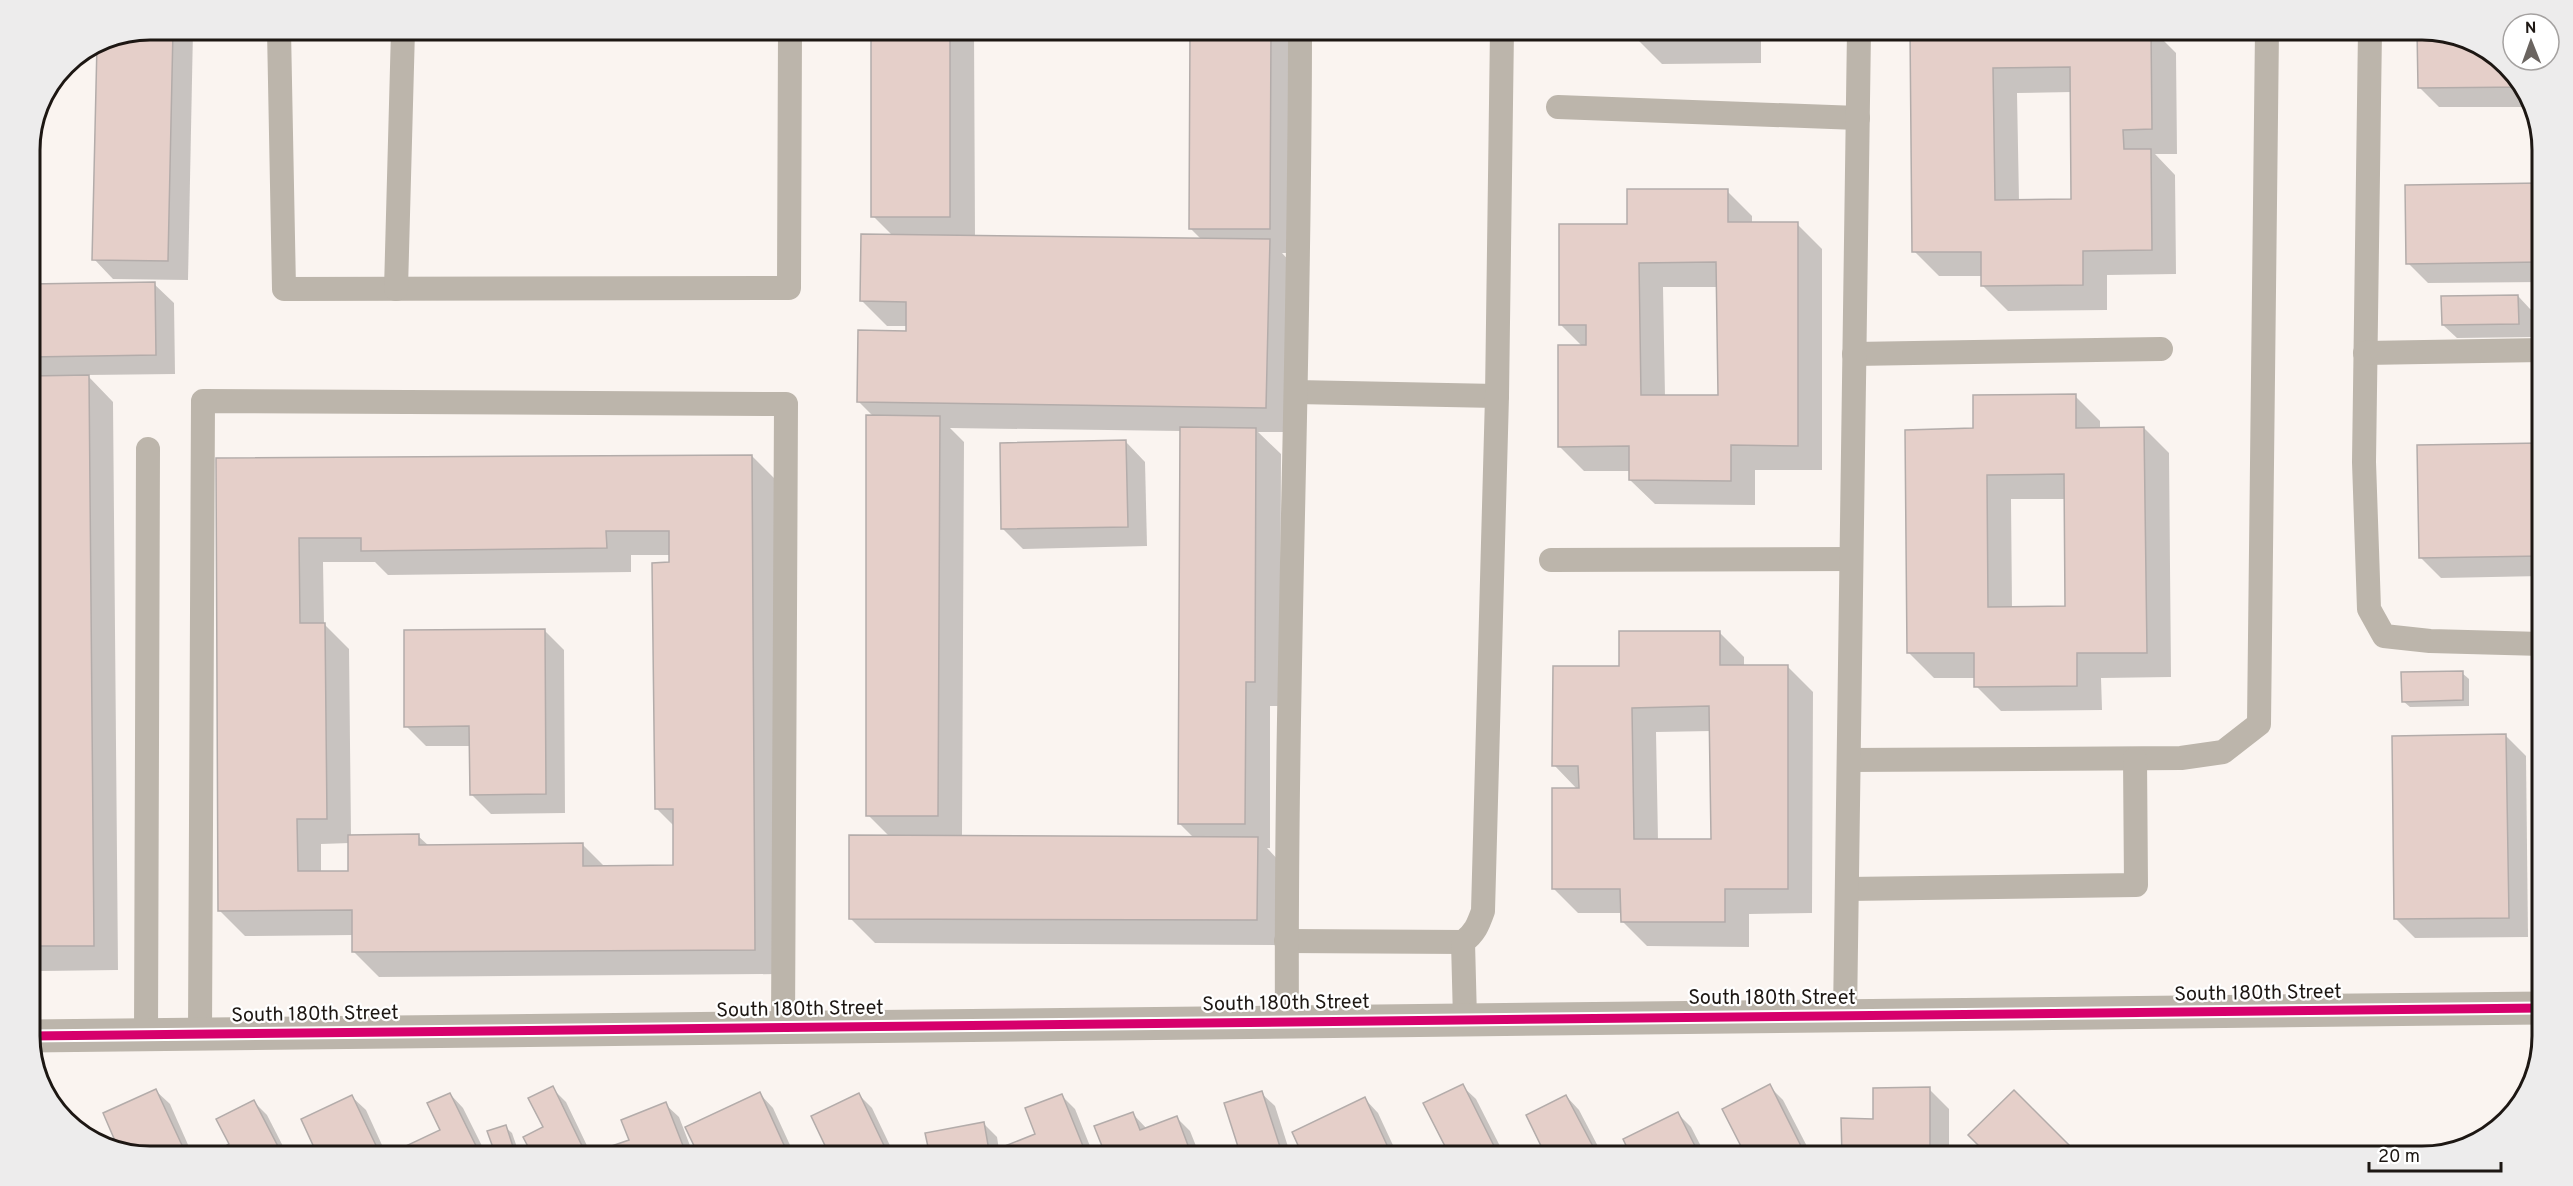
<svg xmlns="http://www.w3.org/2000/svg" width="2573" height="1186" font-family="Overpass,sans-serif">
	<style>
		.shadow { fill: #0003; fill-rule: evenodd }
		.building { fill: #e5cfc9; stroke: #b3acaa; stroke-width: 1.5; fill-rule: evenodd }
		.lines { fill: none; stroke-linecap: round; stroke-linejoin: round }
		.service { stroke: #bcb5ab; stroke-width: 24 }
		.minor { stroke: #bcb5ab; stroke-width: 33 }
		.cycleway-casing { stroke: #fff; stroke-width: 13 }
		.cycleway { stroke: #d6006c; stroke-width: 9 }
		.labels { text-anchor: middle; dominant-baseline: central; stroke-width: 4.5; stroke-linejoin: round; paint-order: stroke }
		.street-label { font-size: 20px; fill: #1d1713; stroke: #fff }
		.rim { fill: none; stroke: #1d1713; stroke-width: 3 }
	</style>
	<rect width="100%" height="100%" fill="#faf4f0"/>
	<g class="shadow">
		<path d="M 151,30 L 193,30 L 188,280 L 113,279 L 94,259 Z"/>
		<path d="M 872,30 L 974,30 L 975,237 L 1202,240 L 1190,228 L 1191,30 L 1295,30 L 1295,253 L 1282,253 L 1294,266 L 1291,432 L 1258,432 L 1281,454 L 1280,706 L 1270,706 L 1270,848 L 1267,848 L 1282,864 L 1282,945 L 875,943 L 850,918 L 890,837 L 868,815 L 874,417 L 859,402 L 907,332 L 907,326 L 887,326 L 862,301 L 893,236 L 873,216 ZM 950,428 L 1181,431 L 1179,823 L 1194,838 L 962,837 L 964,442 Z"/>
		<path d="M 1637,30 L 1761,30 L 1761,63 L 1662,64 L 1637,39 Z"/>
		<path d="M 1912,30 L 2153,30 L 2176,53 L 2177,154 L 2155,154 L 2175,175 L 2176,274 L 2107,275 L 2107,310 L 2008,311 L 1983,286 L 1983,276 L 1939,276 L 1914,251 ZM 2072,92 L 2073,201 L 2019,201 L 2017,93 Z"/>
		<path d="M 2419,30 L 2469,39 L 2522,83 L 2530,107 L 2439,107 L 2419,87 Z"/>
		<path d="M 2543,185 L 2543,282 L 2428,283 L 2408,263 Z"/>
		<path d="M 1727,191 L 1752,216 L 1752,224 L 1797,224 L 1822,249 L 1822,470 L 1755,470 L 1755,505 L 1655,504 L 1630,480 L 1630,471 L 1584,471 L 1559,446 L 1583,347 L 1561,325 L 1629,225 ZM 1663,287 L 1718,287 L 1719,396 L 1665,397 Z"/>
		<path d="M 154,284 L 174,303 L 175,374 L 87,375 L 113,402 L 118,970 L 41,971 L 30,960 L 30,285 Z"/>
		<path d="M 2518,296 L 2531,310 L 2532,337 L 2457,338 L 2443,325 Z"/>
		<path d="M 2075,396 L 2100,421 L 2100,429 L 2144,428 L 2169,453 L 2171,677 L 2101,678 L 2102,710 L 2001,711 L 1976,686 L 1976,678 L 1934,678 L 1909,653 L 1975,430 ZM 2011,499 L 2066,499 L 2067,607 L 2012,608 Z"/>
		<path d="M 1126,442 L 1145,462 L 1147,546 L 1023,549 L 1003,529 Z"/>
		<path d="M 2543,444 L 2543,576 L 2441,578 L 2421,558 Z"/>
		<path d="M 752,456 L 777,481 L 779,974 L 379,977 L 354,952 L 354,935 L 245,936 L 220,911 L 217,460 ZM 631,555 L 671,555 L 657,809 L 674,826 L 675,866 L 605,867 L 582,844 L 429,846 L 418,836 L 351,836 L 349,649 L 324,624 L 323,562 L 375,562 L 388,575 L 631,572 ZM 350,843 L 350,872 L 321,872 L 321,844 Z"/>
		<path d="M 544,630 L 564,650 L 565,813 L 491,814 L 471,794 L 471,746 L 426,746 L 406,726 Z"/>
		<path d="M 1719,632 L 1744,657 L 1744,666 L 1788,667 L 1813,692 L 1812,913 L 1749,914 L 1749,947 L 1647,946 L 1622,921 L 1622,913 L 1578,913 L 1553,888 L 1578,790 L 1554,765 L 1621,667 ZM 1711,731 L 1712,840 L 1658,841 L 1656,732 Z"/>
		<path d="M 2462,673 L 2469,679 L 2469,706 L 2410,707 L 2403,701 Z"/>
		<path d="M 2506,736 L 2526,756 L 2528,937 L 2415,938 L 2395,918 Z"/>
		<path d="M 1462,1086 L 1476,1099 L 1505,1156 L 1452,1156 Z"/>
		<path d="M 1769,1086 L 1783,1100 L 1812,1156 L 1747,1156 Z"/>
		<path d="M 552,1088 L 566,1102 L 592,1156 L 534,1156 L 545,1128 Z"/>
		<path d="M 1929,1089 L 1949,1109 L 1949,1156 L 1843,1156 L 1875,1120 Z"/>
		<path d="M 156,1091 L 170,1104 L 193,1156 L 151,1156 Z"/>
		<path d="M 49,1092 L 63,1105 L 68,1117 L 51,1103 L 47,1093 Z"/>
		<path d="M 1261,1093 L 1275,1106 L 1291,1156 L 1243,1156 Z"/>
		<path d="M 450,1094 L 463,1108 L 487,1156 L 396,1156 L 442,1130 Z"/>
		<path d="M 760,1094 L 773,1108 L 795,1156 L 700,1156 Z"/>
		<path d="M 859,1095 L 872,1108 L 895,1156 L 832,1156 Z"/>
		<path d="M 1062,1096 L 1075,1109 L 1094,1156 L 1010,1156 L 1037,1135 Z"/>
		<path d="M 1566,1096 L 1579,1110 L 1603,1156 L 1548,1156 Z"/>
		<path d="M 352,1097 L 366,1110 L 387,1156 L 320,1156 Z"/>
		<path d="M 1365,1099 L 1378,1113 L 1398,1156 L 1305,1156 Z"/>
		<path d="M 254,1102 L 267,1115 L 288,1156 L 230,1156 L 231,1145 Z"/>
		<path d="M 665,1104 L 679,1117 L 694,1156 L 603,1156 L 631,1140 Z"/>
		<path d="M 1132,1113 L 1147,1129 L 1177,1118 L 1190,1131 L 1200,1156 L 1107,1156 Z"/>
		<path d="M 1678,1114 L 1691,1127 L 1706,1156 L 1633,1156 Z"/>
		<path d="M 983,1123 L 997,1137 L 1000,1156 L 931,1156 Z"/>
		<path d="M 505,1127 L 512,1133 L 520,1156 L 497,1156 Z"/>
	</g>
	<g class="building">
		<path d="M 151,30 L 173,30 L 168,261 L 92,260 L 97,44 L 105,39 Z"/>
		<rect x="871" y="30" width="79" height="187"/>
		<path d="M 1190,30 L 1271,30 L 1270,229 L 1189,229 Z"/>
		<path d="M 1635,30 L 1737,30 L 1737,39 L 1635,40 Z"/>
		<path d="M 1910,30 L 2151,30 L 2152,129 L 2123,130 L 2124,149 L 2151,149 L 2152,250 L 2083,251 L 2083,285 L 1981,286 L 1981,252 L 1912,252 ZM 2070,67 L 2071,199 L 1995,200 L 1993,68 Z"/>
		<path d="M 2417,30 L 2469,39 L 2522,83 L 2524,87 L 2418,88 Z"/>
		<path d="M 2543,183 L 2543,262 L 2406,264 L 2405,185 Z"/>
		<path d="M 1627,189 L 1728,189 L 1728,222 L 1798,222 L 1798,446 L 1731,445 L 1731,481 L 1629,480 L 1629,446 L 1558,447 L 1558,345 L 1586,345 L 1586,325 L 1559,325 L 1559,224 L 1627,224 ZM 1716,262 L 1718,395 L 1641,395 L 1639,263 Z"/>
		<path d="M 861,234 L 1270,239 L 1266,408 L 857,402 L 858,330 L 906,331 L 906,302 L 860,301 Z"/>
		<path d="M 155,282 L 156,355 L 30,357 L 30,284 Z"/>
		<path d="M 2518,295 L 2519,324 L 2442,325 L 2441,296 Z"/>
		<path d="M 89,375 L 94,946 L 30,946 L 30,376 Z"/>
		<path d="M 2076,394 L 2076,428 L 2144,427 L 2147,653 L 2077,653 L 2077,686 L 1974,687 L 1974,653 L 1907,653 L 1905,430 L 1973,428 L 1973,395 ZM 2064,474 L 2065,606 L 1988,607 L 1987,475 Z"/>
		<path d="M 866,415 L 940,416 L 938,816 L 866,816 Z"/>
		<path d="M 1180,427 L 1256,428 L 1255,682 L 1246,682 L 1245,824 L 1178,824 Z"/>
		<path d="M 1126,440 L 1128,527 L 1001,529 L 1000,443 Z"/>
		<path d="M 2543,443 L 2543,556 L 2419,558 L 2417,445 Z"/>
		<path d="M 752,455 L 755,950 L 352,952 L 352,910 L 218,911 L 216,458 ZM 606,531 L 669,531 L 669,562 L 652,563 L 655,809 L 673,809 L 673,865 L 583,866 L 583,843 L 419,845 L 419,834 L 348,835 L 348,871 L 298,871 L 297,819 L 327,819 L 325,623 L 300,623 L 299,538 L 361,538 L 361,551 L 607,548 Z"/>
		<path d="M 545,629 L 546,794 L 470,795 L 469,726 L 404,727 L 404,630 Z"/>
		<path d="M 1619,631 L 1720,631 L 1720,665 L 1788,665 L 1788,889 L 1725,889 L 1725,922 L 1621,922 L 1620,889 L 1552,889 L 1552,788 L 1579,788 L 1578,766 L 1552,766 L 1553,666 L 1619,666 ZM 1709,706 L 1711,839 L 1634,839 L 1632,708 Z"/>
		<path d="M 2463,671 L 2463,700 L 2402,702 L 2401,672 Z"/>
		<path d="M 2506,734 L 2509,918 L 2394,919 L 2392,736 Z"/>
		<path d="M 849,835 L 1258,837 L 1257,920 L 849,919 Z"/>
		<path d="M 1463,1084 L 1499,1156 L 1450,1156 L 1423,1103 Z"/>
		<path d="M 1770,1084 L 1806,1156 L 1746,1156 L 1722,1109 Z"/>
		<path d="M 553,1086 L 587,1156 L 533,1156 L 523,1137 L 543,1127 L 528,1098 Z"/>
		<path d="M 1930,1087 L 1930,1156 L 1842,1156 L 1841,1118 L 1873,1119 L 1873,1088 Z"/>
		<path d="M 156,1089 L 187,1156 L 151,1156 L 119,1150 L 103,1113 Z"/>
		<path d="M 2014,1090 L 2080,1156 L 1989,1156 L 1968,1135 Z"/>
		<path d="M 1262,1091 L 1283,1156 L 1241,1156 L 1224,1103 Z"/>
		<path d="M 760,1092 L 789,1156 L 699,1156 L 685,1127 Z"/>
		<path d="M 450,1093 L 481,1156 L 395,1156 L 393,1152 L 440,1130 L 427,1103 Z"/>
		<path d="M 859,1093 L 889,1156 L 830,1156 L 811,1116 Z"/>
		<path d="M 1062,1094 L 1087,1156 L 1008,1156 L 1005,1146 L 1035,1134 L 1025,1108 Z"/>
		<path d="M 352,1095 L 381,1156 L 318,1156 L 301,1119 Z"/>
		<path d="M 1566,1095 L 1598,1156 L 1546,1156 L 1526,1115 Z"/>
		<path d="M 1365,1097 L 1392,1156 L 1303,1156 L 1292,1132 Z"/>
		<path d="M 254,1100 L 283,1156 L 229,1156 L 224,1147 L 229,1144 L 216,1119 Z"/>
		<path d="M 666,1102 L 687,1156 L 602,1156 L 600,1150 L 629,1140 L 621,1120 Z"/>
		<path d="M 1133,1112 L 1140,1130 L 1177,1116 L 1192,1156 L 1106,1156 L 1094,1126 Z"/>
		<path d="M 1678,1112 L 1700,1156 L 1631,1156 L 1623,1139 Z"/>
		<path d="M 984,1122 L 990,1156 L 930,1156 L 925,1133 Z"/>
		<path d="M 506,1125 L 516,1156 L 496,1156 L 487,1131 Z"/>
		<path d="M 2441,1150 L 2422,1156 L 2338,1156 L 2338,1151 Z"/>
	</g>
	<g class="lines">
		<g class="service">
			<path d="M 279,30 L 284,289 L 789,288 L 790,30"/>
			<path d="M 2370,30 L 2364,462 L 2369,609 L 2384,636 L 2430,641 L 2543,644"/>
			<path d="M 1558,107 L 1858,118"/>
			<path d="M 396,289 L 403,30"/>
			<path d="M 2365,353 L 2543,350"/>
			<path d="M 1854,354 L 2161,349"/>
			<path d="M 1296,392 L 1497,396"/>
			<path d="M 1551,560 L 1851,559"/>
			<path d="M 1849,760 L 2181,758 L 2223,752 L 2259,724 L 2267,30"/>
			<path d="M 1847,889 L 2136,885 L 2135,759"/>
			<path d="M 1286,941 L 1463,942"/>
			<path d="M 1845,1016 L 1859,30"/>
			<path d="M 1465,1019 L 1463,942 C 1475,933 1478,925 1483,911 L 1497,396 L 1502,30"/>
			<path d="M 1287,1022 C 1285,691 1300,361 1300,30"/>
			<path d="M 200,1034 L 203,401 L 786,404 L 783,1028"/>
			<path d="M 146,1035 L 148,449"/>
		</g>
		<path class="minor" d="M 30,1036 L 2543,1008"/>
		<g class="cycleway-casing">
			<path id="cycleway" d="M 30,1036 L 2543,1008"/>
		</g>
		<use href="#cycleway" class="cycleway"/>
	</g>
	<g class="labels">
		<g class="street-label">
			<text transform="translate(2258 994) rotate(-1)">South 180th Street</text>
			<text x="1772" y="999">South 180th Street</text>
			<text transform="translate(1286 1004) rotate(-1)">South 180th Street</text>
			<text transform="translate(800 1010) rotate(-1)">South 180th Street</text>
			<text transform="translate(315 1015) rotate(-1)">South 180th Street</text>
		</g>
	</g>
	<path d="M0 0H2573V1186H0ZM150 40H2422A110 110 0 0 1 2532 150V1036A110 110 0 0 1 2422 1146H150A110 110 0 0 1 40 1036V150A110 110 0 0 1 150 40Z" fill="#edecec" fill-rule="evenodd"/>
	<path class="rim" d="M150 40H2422A110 110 0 0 1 2532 150V1036A110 110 0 0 1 2422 1146H150A110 110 0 0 1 40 1036V150A110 110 0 0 1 150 40Z"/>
	<g transform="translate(2531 42) rotate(359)"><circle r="28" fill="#ffffff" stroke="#a5a2a1" stroke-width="1.5"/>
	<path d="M0-4.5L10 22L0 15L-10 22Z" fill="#6a6460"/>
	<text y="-9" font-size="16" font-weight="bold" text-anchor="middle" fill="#1d1713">N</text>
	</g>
	<path d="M2369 1162v9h132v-9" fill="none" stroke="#1d1713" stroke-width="3"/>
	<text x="2378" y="1162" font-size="18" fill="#1d1713" stroke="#ffffff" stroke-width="4.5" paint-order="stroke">20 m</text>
</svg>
